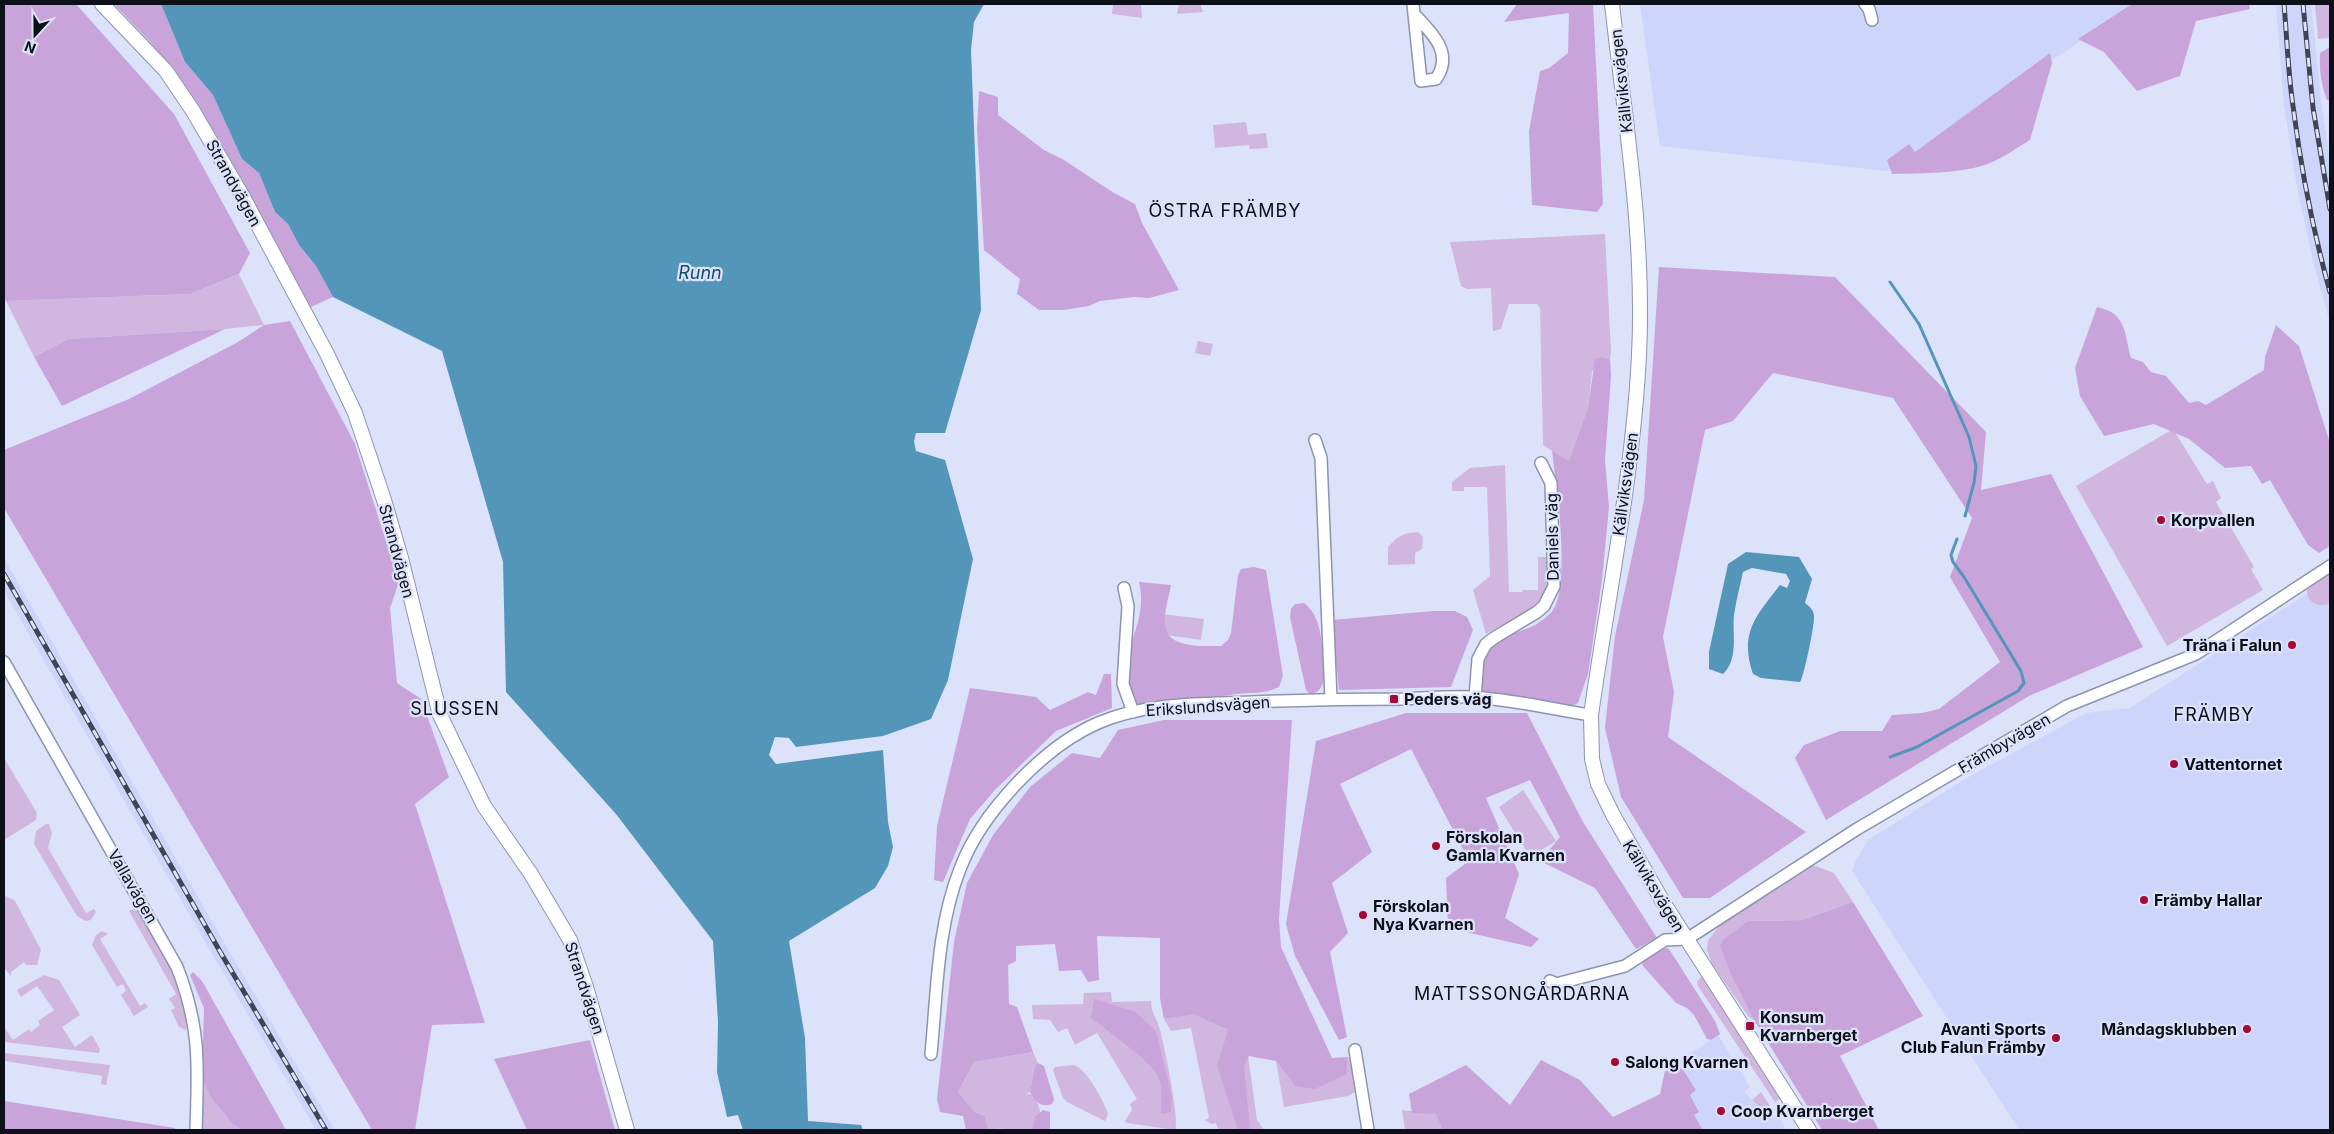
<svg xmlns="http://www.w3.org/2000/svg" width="2334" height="1134" font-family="Inter,sans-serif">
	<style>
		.built { fill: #cdd6fa }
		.green { fill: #d1b7df }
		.forest { fill: #c9a4db }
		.water { fill: #5496b9 }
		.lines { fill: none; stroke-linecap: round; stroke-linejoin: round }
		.stream { stroke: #5496b9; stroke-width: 3 }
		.minor-casing { stroke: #8d94af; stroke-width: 14 }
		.tertiary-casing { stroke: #8d94af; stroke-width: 16 }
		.minor { stroke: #fff; stroke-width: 11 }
		.tertiary { stroke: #fff; stroke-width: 14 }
		.rail-casing { stroke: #414452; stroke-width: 5 }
		.rail { stroke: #dce2fa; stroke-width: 3; stroke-dasharray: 9; stroke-linecap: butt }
		.poi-dot { fill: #a50938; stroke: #dce2fa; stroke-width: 2 }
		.labels { text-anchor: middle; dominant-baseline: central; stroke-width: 4.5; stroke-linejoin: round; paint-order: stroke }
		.street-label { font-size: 16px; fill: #0d0f19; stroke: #dce2fa }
		.poi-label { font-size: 16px; font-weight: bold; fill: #0d0f19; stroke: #dce2fa; text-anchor: start }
		.neighbourhood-label { font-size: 18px; letter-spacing: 1px; fill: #0d0f19; stroke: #dce2fa }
		.water-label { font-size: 18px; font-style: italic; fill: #184c66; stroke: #dce2fa }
	</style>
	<rect width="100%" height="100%" fill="#dce2fa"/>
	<g class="built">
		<path d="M 1640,4 L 2136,4 L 1886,171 L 1660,146 Z"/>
		<path d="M 2276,4 L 2311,4 L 2322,107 L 2330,162 L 2330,323 L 2312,257 L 2296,182 L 2284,105 Z"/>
		<path d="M 4,558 L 229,951 L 335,1130 L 316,1130 L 215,959 L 4,591 Z"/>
		<path d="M 2330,579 L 2330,1130 L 2019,1130 L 1852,871 L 1856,860 L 1868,840 L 1965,779 L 2086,713 L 2130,708 Z"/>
		<path d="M 1718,1035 L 1750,1087 L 1744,1092 L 1770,1117 L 1779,1117 L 1786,1130 L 1703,1130 L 1694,1115 L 1699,1111 L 1690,1095 L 1696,1090 L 1678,1062 Z"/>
	</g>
	<g class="green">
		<path d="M 1113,4 L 1141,4 L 1142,18 L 1112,14 Z"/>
		<path d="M 1179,4 L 1200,4 L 1203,12 L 1177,14 Z"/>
		<path d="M 2315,4 L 2330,4 L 2330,38 L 2318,39 Z"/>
		<path d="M 1246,122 L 1248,135 L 1266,133 L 1268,148 L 1250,149 L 1249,145 L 1215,148 L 1213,125 Z"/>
		<path d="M 1605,234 L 1611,352 L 1610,359 L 1602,357 L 1592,372 L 1588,407 L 1569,462 L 1543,445 L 1540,308 L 1537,304 L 1509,304 L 1501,329 L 1493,331 L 1491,288 L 1467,289 L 1461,286 L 1450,242 Z"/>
		<path d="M 239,274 L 264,325 L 225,329 L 70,339 L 34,357 L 6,301 L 190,294 Z"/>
		<path d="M 1198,341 L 1213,344 L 1210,356 L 1195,353 Z"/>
		<path d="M 2173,429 L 2207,484 L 2213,481 L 2221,498 L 2216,502 L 2254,567 L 2251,569 L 2263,590 L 2167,646 L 2076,486 Z"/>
		<path d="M 1505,465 L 1509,592 L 1522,592 L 1523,590 L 1538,590 L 1538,557 L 1550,557 C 1550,566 1551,577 1550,585 C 1543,614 1508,620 1486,634 L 1473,590 L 1490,576 L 1487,487 L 1464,487 L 1464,491 L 1452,491 L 1452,482 L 1470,468 Z"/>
		<path d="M 1418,532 L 1423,537 L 1422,549 L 1415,553 L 1415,564 L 1388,565 L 1388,547 C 1398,536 1403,533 1418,532 Z"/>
		<path d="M 2330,572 L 2330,603 C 2320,609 2306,602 2307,590 Z"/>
		<path d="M 1162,614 L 1204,619 L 1201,640 L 1159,634 Z"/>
		<path d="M 4,758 L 37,813 L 36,820 L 4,840 Z"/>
		<path d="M 1523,790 L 1556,841 L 1530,857 L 1499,807 Z"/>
		<path d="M 46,824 L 49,824 L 52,833 L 48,848 L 86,913 L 94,909 L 96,912 L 91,920 L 86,921 L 77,916 L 34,844 L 36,831 Z"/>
		<path d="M 1813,865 L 1834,873 L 1853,902 L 1802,920 L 1748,921 L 1731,975 L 1754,1020 L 1749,1017 L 1712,964 L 1707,950 L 1708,941 L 1720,924 L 1797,873 Z"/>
		<path d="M 4,895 L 15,901 L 41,950 L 37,965 L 27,965 L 24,962 L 11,972 L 11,976 L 4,968 Z"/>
		<path d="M 137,907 C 152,933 194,1001 186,1030 L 179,1027 L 171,1010 L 175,1008 L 169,999 L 176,994 L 129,911 Z"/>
		<path d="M 102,931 L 108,934 L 100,939 L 140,1006 L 145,1003 L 148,1007 L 134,1016 L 121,995 L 126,991 L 123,984 L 117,987 L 92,945 L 96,935 Z"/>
		<path d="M 44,975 L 59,980 L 80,1015 L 62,1027 L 75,1047 L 92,1035 L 100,1049 L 99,1053 L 4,1042 L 4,1027 L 13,1040 L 29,1029 L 31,1032 L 40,1025 L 38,1021 L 54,1010 L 37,986 L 21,997 L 17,990 Z"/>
		<path d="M 1704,975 C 1712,995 1725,1012 1736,1029 C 1751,1052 1764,1077 1783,1096 L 1775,1102 L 1698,986 L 1697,981 Z"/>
		<path d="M 1111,992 L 1112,1002 L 1151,1001 C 1152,1017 1157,1017 1160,1030 C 1164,1044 1180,1122 1175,1130 L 1127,1123 L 1125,1121 L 1132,1110 L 1130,1104 L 1137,1099 L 1097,1033 L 1075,1045 L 1067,1028 L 1058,1032 L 1050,1020 L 1033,1019 L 1032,1005 L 1083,1004 L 1084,993 Z"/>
		<path d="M 1194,1013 L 1228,1030 L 1248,1056 L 1257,1120 L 1264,1130 L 1213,1130 L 1218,1129 L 1216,1123 L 1211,1124 L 1205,1120 L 1209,1118 L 1191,1028 L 1171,1031 L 1164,1019 Z"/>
		<path d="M 1033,1052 L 1038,1063 L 1035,1066 L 1030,1092 L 1026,1094 L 1035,1095 L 1040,1111 L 1039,1130 L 1001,1130 L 1000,1126 L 999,1130 L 988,1130 L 985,1116 L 975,1112 L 958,1092 L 974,1062 Z"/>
		<path d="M 4,1053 L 110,1065 L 106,1085 L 101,1084 L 102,1076 L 4,1061 Z"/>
		<path d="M 1347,1057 L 1352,1058 L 1355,1092 L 1348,1096 L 1284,1107 L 1276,1061 L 1295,1086 L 1347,1074 Z"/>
		<path d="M 1073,1065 C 1086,1067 1104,1102 1108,1114 L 1105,1121 L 1067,1102 L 1063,1098 L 1053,1070 L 1055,1067 Z"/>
		<path d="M 203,1081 C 213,1100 224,1117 241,1130 L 202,1130 Z"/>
		<path d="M 1761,1092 L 1770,1106 L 1763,1110 L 1752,1100 Z"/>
		<path d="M 1402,1110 L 1436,1114 L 1442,1130 L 1405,1130 Z"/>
	</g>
	<g class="forest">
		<path d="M 4,4 L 76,4 L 174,114 L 250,253 L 239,274 L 190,294 L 6,301 L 4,298 Z"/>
		<path d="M 114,4 L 161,4 L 185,62 L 213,95 L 242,159 L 259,173 L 275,212 L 288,224 L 299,245 L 316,266 L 333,297 L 311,307 L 303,296 L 239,175 L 196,101 L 150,42 Z"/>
		<path d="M 1517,4 L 1593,4 L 1603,204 L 1597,212 L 1532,205 L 1529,131 L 1540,71 L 1549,68 L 1568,53 L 1569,13 L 1504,22 Z"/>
		<path d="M 2132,4 L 2249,4 L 2250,9 L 2196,21 L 2180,76 L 2137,91 L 2104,52 L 2078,39 Z"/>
		<path d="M 2330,47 L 2330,101 L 2327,100 C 2321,85 2319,69 2320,53 Z"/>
		<path d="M 2050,53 L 2052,63 L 2030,140 C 2015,149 2002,159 1985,165 C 1956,174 1923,173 1892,174 L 1887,160 L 1909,144 L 1915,152 Z"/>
		<path d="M 979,91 L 998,97 L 998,115 L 1044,150 L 1064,160 L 1114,193 L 1135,204 L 1142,223 L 1179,290 L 1149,298 L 1134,297 L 1100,301 L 1089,306 L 1064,310 L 1039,310 L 1017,294 L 1020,279 L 984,250 L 977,129 Z"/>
		<path d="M 1659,267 L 1835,277 L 1986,432 L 1981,490 L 2051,474 L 2143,647 L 2029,696 L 1826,820 L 1795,758 L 1804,745 L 1840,731 L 1882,731 L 1892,715 L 1922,713 L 1939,709 L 2000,662 L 1950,577 L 1972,518 L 1893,398 L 1773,373 L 1733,421 L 1705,430 L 1663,637 L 1674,692 L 1668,737 L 1806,832 L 1710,898 L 1683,898 L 1621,797 L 1605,728 L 1615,636 L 1644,500 Z"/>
		<path d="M 2097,307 C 2127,313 2124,333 2131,358 L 2143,362 L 2151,372 L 2166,376 L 2189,403 L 2198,401 L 2206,405 L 2264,370 L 2265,357 L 2276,325 L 2299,346 L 2330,443 L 2330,546 L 2319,553 L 2308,545 L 2270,480 L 2262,484 L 2251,466 L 2225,468 L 2189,439 L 2154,424 L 2104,436 L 2080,396 L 2075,368 Z"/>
		<path d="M 290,321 L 355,444 L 399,582 L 390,608 L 397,683 L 421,699 L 449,777 L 415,804 L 485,1023 L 432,1025 L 415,1130 L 372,1130 L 4,508 L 4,450 L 129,399 L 238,342 L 264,325 Z"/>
		<path d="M 225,329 L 62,406 L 34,357 L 69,339 Z"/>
		<path d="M 1602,357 L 1610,359 L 1611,376 L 1605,460 L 1609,507 L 1602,580 L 1588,674 L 1578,703 L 1566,709 L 1479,692 C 1480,675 1484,650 1500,640 C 1510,633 1524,631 1535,625 C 1541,621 1549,616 1553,610 C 1571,583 1556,485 1552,451 L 1569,461 L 1588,407 L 1595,359 Z"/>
		<path d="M 1254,567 L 1266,570 L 1283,676 L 1279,687 C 1261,695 1255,692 1237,694 C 1204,699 1170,701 1136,704 C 1133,695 1129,684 1128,674 C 1125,642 1148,618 1139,582 L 1171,585 C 1169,598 1161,619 1167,632 C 1174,648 1206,646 1221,646 L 1228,640 L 1231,633 L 1238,575 L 1241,569 Z"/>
		<path d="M 1304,603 C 1325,618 1322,656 1324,680 C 1321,688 1319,693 1310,694 L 1306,690 L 1290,617 L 1291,609 L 1295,604 Z"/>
		<path d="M 1433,611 L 1455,611 L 1467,617 L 1473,630 L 1451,687 L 1339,690 L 1332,620 Z"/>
		<path d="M 1104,674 L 1111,674 L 1112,708 L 1056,731 L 995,790 L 970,819 L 943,882 L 934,880 L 937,826 L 970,688 L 1036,697 L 1050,710 L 1088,692 L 1096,695 Z"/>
		<path d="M 1406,713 L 1527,713 L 1583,822 L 1657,938 L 1636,949 L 1595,888 L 1540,861 L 1560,837 L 1530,780 L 1486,798 L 1519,874 L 1505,918 L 1539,939 L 1531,947 L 1448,928 L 1446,878 L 1469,861 L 1411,749 L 1340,784 L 1372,852 L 1332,883 L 1348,933 L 1330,952 L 1347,1037 L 1339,1040 L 1295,956 L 1286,924 L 1316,741 Z"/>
		<path d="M 1164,720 L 1292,720 L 1279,919 L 1281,947 L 1332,1058 L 1347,1057 L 1347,1074 L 1315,1089 L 1295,1086 L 1276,1061 L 1249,1056 L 1244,1065 L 1250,1130 L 1238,1130 L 1217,1066 L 1228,1030 L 1194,1014 L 1164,1019 L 1160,998 L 1160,938 L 1097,936 L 1099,980 L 1088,982 L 1081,970 L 1059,971 L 1055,944 L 1016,946 L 1016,961 L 1008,965 L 1009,1004 L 1017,1007 L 1033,1052 L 974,1062 L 958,1092 L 975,1112 L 985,1116 L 988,1130 L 966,1130 L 963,1116 L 940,1112 L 937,1099 L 954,942 L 967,883 L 993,835 L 1030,787 L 1072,753 L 1100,758 L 1118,730 Z"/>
		<path d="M 1853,902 L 1923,1016 L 1840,1056 L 1879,1130 L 1822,1130 L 1754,1020 L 1731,975 L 1720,946 L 1723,940 L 1748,921 L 1802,920 Z"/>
		<path d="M 1666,948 L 1669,949 L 1715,1021 L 1720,1034 L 1711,1040 L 1707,1039 L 1694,1015 L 1687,1008 L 1676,1003 L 1642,965 L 1644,960 Z"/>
		<path d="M 193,972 L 202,981 L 286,1130 L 241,1130 L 232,1123 L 212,1099 L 203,1081 L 202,1071 L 204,1008 L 190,975 Z"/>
		<path d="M 1094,999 L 1136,1012 L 1156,1031 L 1172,1097 L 1171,1112 L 1161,1114 C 1161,1102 1163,1088 1158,1076 C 1152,1062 1105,1029 1091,1018 Z"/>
		<path d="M 590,1040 L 615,1130 L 527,1130 L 494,1059 Z"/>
		<path d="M 1541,1060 L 1580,1080 L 1613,1117 L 1660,1094 L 1665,1071 L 1682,1068 L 1696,1090 L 1690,1095 L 1699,1112 L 1694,1115 L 1703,1130 L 1442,1130 L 1436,1114 L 1412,1113 L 1409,1094 L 1466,1065 L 1510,1105 Z"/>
		<path d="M 1038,1063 L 1044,1066 L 1054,1099 L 1052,1104 C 1041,1108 1035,1102 1030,1092 L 1035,1066 Z"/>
		<path d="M 4,1101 L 175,1128 L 175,1130 L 4,1130 Z"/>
		<path d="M 1043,1110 L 1050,1112 L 1050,1130 L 1032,1130 L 1035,1117 Z"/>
	</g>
	<g class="water">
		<path d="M 161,4 L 984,4 L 974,22 L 971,50 L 981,310 L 945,433 L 916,433 L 914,441 L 916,451 L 945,460 L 973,559 L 948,680 L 931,719 L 883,736 L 796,747 L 789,738 L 775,737 L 769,755 L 776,764 L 883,750 L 888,822 L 893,847 L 888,866 L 875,888 L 789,941 L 805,1038 L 808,1121 L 861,1125 L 863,1130 L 743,1130 L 738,1115 L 727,1117 L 717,1072 L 718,1022 L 713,941 L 616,814 L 506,692 L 503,562 L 442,351 L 333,297 L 316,266 L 299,245 L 288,224 L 275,212 L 259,173 L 242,159 L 213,95 L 185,62 Z"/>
		<path d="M 1746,552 L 1799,557 L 1812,579 L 1805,603 C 1810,607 1813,609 1814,616 C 1815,623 1804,677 1800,682 L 1761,678 L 1753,674 C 1739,633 1756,616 1780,585 L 1787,588 L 1790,581 L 1786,574 L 1752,568 L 1743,572 C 1740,586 1736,601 1734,615 C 1732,634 1739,659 1723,674 L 1709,669 L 1709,652 L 1728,564 Z"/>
	</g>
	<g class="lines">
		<g class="stream">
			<path d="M 1890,282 L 1919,324 L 1969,437 L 1976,466 L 1974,483 L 1965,516"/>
			<path d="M 1890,757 L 1917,747 L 2018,691 L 2024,683 L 2021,671 L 1964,577 L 1953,562 L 1951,555 L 1957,539"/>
		</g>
		<g class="minor-casing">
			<g id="minor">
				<path d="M 1413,4 L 1414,14 L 1421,81 L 1436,79 C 1454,53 1432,33 1414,14"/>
				<path d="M 1865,4 L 1869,9 L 1872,20"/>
				<path d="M 1315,440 L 1321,458 L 1331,699"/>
				<path d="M 1124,588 L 1128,606 L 1123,684 L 1133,712"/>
				<path d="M 4,662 L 177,967 C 201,1028 198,1067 196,1130"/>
				<path d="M 1475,697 L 1478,659 L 1486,644 L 1494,638 L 1537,612 L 1544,606 L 1554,586 L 1551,483 L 1541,463"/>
				<path d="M 1550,981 L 1556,984 L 1625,966 L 1665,940 L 1687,939 L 1857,829 L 2067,706 L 2196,654 L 2330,566"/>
				<path d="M 1355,1050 L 1368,1130"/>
				<path d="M 931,1054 C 937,993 937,927 960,869 C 981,813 1043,747 1098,723 C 1147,702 1201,704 1252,702 C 1303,700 1354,699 1404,699 C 1427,698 1449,696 1471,697 C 1511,699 1551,709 1591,715"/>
			</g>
		</g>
		<g class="tertiary-casing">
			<g id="tertiary">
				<path d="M 102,4 L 166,71 L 193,111 L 243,197 L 327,354 L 355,413 L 384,500 L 401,558 L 440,715 L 484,806 L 531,874 L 570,940 L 586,987 L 627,1130"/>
				<path d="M 1612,4 C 1625,120 1645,238 1639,355 C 1633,476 1608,595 1591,715 L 1592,759 L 1598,784 L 1613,815 L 1663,902 L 1809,1130"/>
			</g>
		</g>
		<use href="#minor" class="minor"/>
		<use href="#tertiary" class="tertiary"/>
		<g class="rail-casing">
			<g id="rail">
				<path d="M 2284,4 C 2287,38 2288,72 2293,106 C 2301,169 2313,231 2330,292"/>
				<path d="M 2303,4 L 2313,108 L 2330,209"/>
				<path d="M 4,574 L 222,955 L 326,1130"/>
			</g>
		</g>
		<use href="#rail" class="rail"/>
	</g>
	<g class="poi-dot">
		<circle cx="2161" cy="520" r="5"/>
		<circle cx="2292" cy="645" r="5"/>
		<rect x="1389" y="694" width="10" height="10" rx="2.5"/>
		<circle cx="2174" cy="764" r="5"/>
		<circle cx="1436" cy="846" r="5"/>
		<circle cx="2144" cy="900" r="5"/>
		<circle cx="1363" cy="915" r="5"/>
		<rect x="1745" y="1021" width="10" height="10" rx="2.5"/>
		<circle cx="2247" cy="1029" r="5"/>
		<circle cx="2056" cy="1038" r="5"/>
		<circle cx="1615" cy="1062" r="5"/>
		<circle cx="1721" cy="1111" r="5"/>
	</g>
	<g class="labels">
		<g class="street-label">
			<text transform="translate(1621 81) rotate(-96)">Källviksvägen</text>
			<text transform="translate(234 183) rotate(61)">Strandvägen</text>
			<text transform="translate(1625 484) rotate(-82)">Källviksvägen</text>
			<text transform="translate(1552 537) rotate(-91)">Daniels väg</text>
			<text transform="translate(397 551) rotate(75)">Strandvägen</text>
			<text transform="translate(1208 706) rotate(-4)">Erikslundsvägen</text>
			<text transform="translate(2004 743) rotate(-30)">Främbyvägen</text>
			<text transform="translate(133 886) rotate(60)">Vallavägen</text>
			<text transform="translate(1654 886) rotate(59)">Källviksvägen</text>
			<text transform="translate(585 988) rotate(72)">Strandvägen</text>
		</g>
		<g class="poi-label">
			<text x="2171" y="520">Korpvallen</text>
			<text x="2282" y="645" text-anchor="end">Träna i Falun</text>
			<text x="1404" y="699">Peders väg</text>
			<text x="2184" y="764">Vattentornet</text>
			<text x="1446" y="837">Förskolan<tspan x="1446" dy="18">Gamla Kvarnen</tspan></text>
			<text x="2154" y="900">Främby Hallar</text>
			<text x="1373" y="906">Förskolan<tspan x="1373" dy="18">Nya Kvarnen</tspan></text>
			<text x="1760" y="1017">Konsum<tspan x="1760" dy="18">Kvarnberget</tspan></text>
			<text x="2046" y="1029" text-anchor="end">Avanti Sports<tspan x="2046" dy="18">Club Falun Främby</tspan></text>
			<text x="2237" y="1029" text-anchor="end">Måndagsklubben</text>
			<text x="1625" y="1062">Salong Kvarnen</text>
			<text x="1731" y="1111">Coop Kvarnberget</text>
		</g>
		<g class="neighbourhood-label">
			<text x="1225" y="210">ÖSTRA FRÄMBY</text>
			<text x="455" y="708">SLUSSEN</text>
			<text x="2214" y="714">FRÄMBY</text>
			<text x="1522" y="993">MATTSSONGÅRDARNA</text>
		</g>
		<g class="water-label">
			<text x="700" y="272">Runn</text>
		</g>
	</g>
	<rect width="2334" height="1134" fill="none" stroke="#0d0f19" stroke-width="10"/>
	<g transform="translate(35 35) rotate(201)" stroke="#dce2fa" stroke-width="4" paint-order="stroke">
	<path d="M0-4L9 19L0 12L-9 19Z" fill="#0d0f19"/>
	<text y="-8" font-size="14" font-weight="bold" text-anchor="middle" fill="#0d0f19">N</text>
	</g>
</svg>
